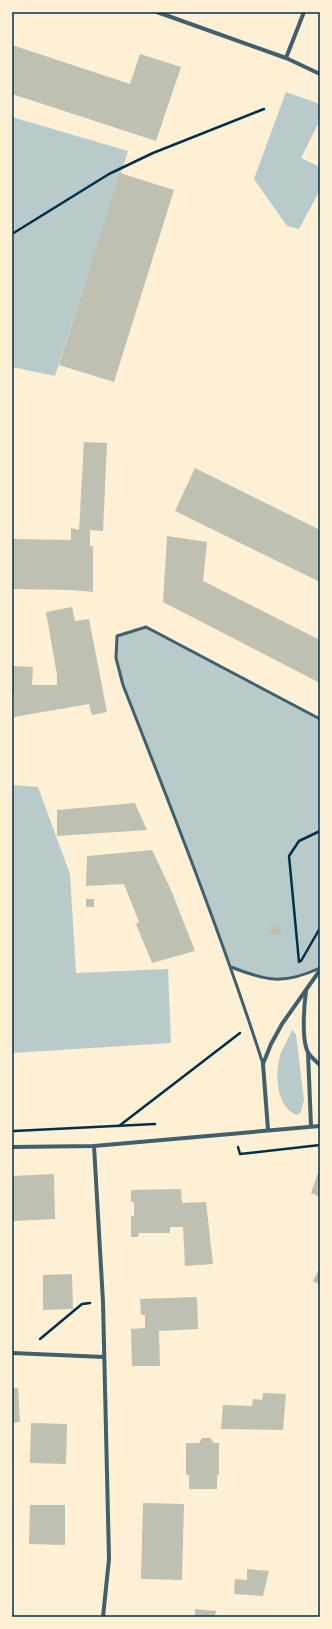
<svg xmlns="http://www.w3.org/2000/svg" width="332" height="1629" font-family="'Fira Sans',sans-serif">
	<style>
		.green { fill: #b9caca }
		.building { fill: #bec0b2 }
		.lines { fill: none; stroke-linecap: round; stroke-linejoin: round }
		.path { stroke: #003049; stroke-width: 2.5 }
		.service { stroke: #3f606c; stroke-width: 3 }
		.minor { stroke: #3f606c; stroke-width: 4 }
		.neatline { fill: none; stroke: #003049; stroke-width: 1.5 }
	</style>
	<rect width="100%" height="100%" fill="#fdf0d5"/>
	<g class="green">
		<path d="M 286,92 L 320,104 L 320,120 L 301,158 L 320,167 L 320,190 L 299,229 L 287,226 L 254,179 Z"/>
		<path d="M 12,117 L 128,151 L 55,376 L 12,367 Z"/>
		<path d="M 146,627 L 320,719 L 320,968 L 305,975 L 270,980 L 231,967 L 123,685 L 116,658 L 117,636 Z"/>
		<path d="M 12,785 L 38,787 L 70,874 L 76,973 L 168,969 L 171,1043 L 12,1053 Z"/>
		<path d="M 292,1030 L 296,1034 L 304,1100 L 301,1112 L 297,1115 C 276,1108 274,1071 281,1053 C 284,1045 289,1038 292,1030 Z"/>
	</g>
	<g class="building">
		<path d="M 12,45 L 130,84 L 140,54 L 181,67 L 156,141 L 12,94 Z"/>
		<path d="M 120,173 L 174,190 L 114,382 L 59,365 Z"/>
		<path d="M 84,442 L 107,443 L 103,531 L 90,530 L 90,546 L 93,546 L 93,592 L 72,590 L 13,589 L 12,539 L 71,540 L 71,528 L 79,530 Z"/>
		<path d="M 195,468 L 320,530 L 320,582 L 175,511 Z"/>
		<path d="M 167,536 L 207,542 L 203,581 L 320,640 L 320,683 L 163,602 Z"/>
		<path d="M 72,607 L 75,621 L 89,619 L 107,712 L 92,715 L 89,704 L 14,717 L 14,694 L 12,694 L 12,666 L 33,667 L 32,685 L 57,685 L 57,675 L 46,612 Z"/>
		<path d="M 135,803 L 147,830 L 57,836 L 57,810 Z"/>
		<path d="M 152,850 L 171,890 L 195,951 L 152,963 L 136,924 L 139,922 L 124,884 L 86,886 L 87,856 Z"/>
		<rect x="86" y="899" width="8" height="8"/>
		<path d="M 269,927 L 281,927 L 281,935 L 269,934 Z"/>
		<path d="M 318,1173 L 320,1174 L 320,1197 L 311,1193 Z"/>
		<path d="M 54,1174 L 55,1219 L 12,1221 L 12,1176 Z"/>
		<path d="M 181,1189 L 182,1203 L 206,1202 L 213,1264 L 185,1266 L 183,1227 L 170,1227 L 170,1233 L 139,1233 L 138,1237 L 131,1237 L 131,1216 L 134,1216 L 134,1202 L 131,1202 L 131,1190 Z"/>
		<path d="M 320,1267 L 320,1285 L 313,1281 Z"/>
		<path d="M 72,1274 L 73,1309 L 43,1310 L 43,1275 Z"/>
		<path d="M 197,1297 L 198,1329 L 159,1331 L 160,1366 L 132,1366 L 131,1329 L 145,1328 L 145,1315 L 141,1315 L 140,1299 Z"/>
		<path d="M 12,1388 L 18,1388 L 20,1422 L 12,1423 Z"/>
		<path d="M 263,1393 L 286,1394 L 283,1430 L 221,1429 L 223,1405 L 252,1406 L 253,1399 L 262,1400 Z"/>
		<path d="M 31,1423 L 67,1424 L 66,1464 L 30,1463 Z"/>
		<path d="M 202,1438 L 210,1438 L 214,1443 L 219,1443 L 219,1475 L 217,1475 L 217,1489 L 189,1489 L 189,1475 L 186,1475 L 186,1443 L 199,1443 Z"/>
		<path d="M 143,1503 L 184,1504 L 182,1580 L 141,1579 Z"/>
		<path d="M 30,1505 L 65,1505 L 65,1545 L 29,1544 Z"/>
		<path d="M 247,1569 L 269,1571 L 263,1596 L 234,1594 L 235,1579 L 247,1580 Z"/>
		<path d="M 195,1609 L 216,1611 L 215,1617 L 195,1617 Z"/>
	</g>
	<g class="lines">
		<g class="path">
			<path d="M 12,234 L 109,174 L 153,153 L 264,109"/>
			<path d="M 301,961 L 320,928"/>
			<path d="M 299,962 L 289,856 L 299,841 L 320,831"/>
			<path d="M 119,1126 L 240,1033"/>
			<path d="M 14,1131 L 155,1124"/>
			<path d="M 238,1147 L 240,1154 L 320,1145"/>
			<path d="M 40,1339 L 82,1304 L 90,1303"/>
		</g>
		<g class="service">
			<path d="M 231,967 C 267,981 283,985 320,968"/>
			<path d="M 263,1064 C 222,936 172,810 123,685 L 116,658 L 117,636 L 146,627 L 320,719"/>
		</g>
		<g class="minor">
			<path d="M 157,12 L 286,58 L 320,74"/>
			<path d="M 286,58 L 304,12"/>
			<path d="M 306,992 C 304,1005 301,1043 309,1054 C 312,1058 316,1061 320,1065"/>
			<path d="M 308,1053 L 311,1126"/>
			<path d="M 268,1130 L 263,1064 L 271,1044 L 282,1024 L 320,970"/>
			<path d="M 94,1146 L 103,1302 L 109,1559 L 103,1617"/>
			<path d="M 12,1147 L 94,1146 L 320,1126"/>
			<path d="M 12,1353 L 104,1357"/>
		</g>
	</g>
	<rect width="332" height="1629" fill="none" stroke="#fdf0d5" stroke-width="26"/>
	<rect x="13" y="13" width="306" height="1603" class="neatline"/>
</svg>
